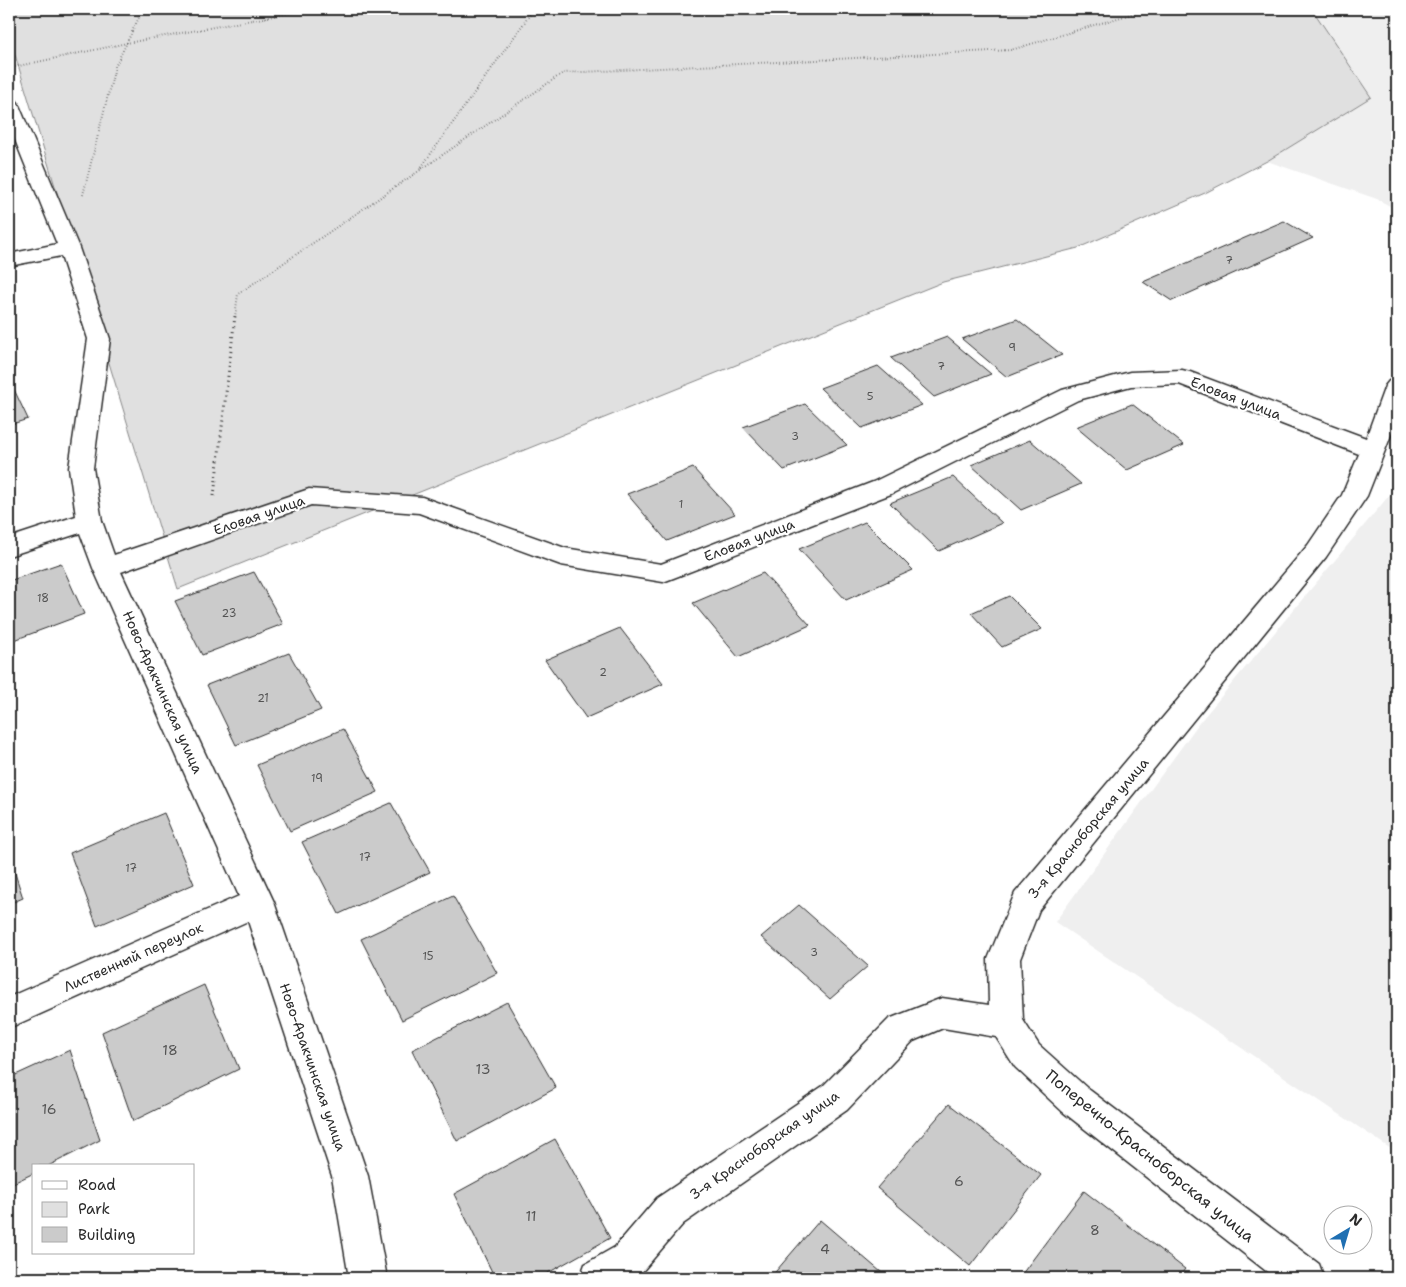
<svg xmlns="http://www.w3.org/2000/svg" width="1406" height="1287" font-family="'Shantell Sans',sans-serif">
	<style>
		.built { fill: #efefef }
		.green { fill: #e0e0e0; stroke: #868686 }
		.building { fill: #cbcbcb; stroke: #2b2b2b }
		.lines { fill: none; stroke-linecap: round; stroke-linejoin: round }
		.minor-casing { stroke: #2b2b2b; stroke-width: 3 }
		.path-far1 { stroke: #2b2b2b; stroke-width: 2; stroke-dasharray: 0.5 2.5; stroke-linecap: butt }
		.path { stroke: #2b2b2b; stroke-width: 3; stroke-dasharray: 1 4; stroke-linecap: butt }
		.minor { fill: #fff; fill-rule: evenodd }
		.labels { text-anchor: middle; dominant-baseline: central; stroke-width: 4.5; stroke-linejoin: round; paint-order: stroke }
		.number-label { font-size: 11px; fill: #535353 }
		.street-label { font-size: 14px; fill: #2b2b2b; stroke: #fff }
		.near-number-label { font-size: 14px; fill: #535353 }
		.near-street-label { font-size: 16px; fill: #2b2b2b; stroke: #fff }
	</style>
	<rect width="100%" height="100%" fill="#fff"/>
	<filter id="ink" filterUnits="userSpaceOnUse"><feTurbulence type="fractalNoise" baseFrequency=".02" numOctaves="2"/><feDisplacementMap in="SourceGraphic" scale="10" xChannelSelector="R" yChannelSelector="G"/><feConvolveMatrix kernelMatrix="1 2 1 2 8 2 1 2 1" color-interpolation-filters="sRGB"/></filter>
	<g filter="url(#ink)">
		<g class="built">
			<path d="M 1312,9 L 1397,9 L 1397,210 L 1377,199 L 1267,161 L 1370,97 Z"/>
			<path d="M 1397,486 L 1397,1153 L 1055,922 L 1199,723 Z"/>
		</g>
		<path class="green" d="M 9,9 L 1312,9 L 1371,97 L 1267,161 L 1205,193 L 1078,248 L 943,282 L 178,589 L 15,55 L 9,31 Z"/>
		<g class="building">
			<path d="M 1284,221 L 1313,238 L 1172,301 L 1143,282 Z"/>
			<path d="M 1017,319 L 1062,355 L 1007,377 L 962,339 Z"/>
			<path d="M 947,337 L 991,374 L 934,397 L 891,358 Z"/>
			<path d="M 878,366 L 922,405 L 862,428 L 820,388 Z"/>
			<path d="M 9,379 L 28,419 L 9,425 Z"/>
			<path d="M 805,404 L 847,445 L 784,470 L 743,427 Z"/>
			<path d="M 1132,404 L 1184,445 L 1127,470 L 1076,427 Z"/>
			<path d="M 1030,440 L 1081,484 L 1021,510 L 971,465 Z"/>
			<path d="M 693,468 L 735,514 L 667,541 L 627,494 Z"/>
			<path d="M 953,477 L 1002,523 L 939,551 L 890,503 Z"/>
			<path d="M 865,522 L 913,570 L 846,600 L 799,549 Z"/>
			<path d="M 61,563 L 84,614 L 9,642 L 9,581 Z"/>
			<path d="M 254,572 L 283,624 L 202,655 L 175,601 Z"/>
			<path d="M 763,573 L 810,625 L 738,657 L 693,603 Z"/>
			<path d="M 1009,596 L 1042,629 L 1002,647 L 971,613 Z"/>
			<path d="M 620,628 L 663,684 L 586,718 L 545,660 Z"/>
			<path d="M 289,653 L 321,710 L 236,745 L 207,685 Z"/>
			<path d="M 343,729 L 378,792 L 290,831 L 257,765 Z"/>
			<path d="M 391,803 L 430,872 L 339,914 L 302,842 Z"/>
			<path d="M 164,813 L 194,884 L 97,926 L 70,853 Z"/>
			<path d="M 9,855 L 23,898 L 9,904 Z"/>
			<path d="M 453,896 L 497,973 L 402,1020 L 361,939 Z"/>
			<path d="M 799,905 L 868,966 L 830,999 L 761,937 Z"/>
			<path d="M 204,985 L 239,1069 L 133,1121 L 102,1032 Z"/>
			<path d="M 507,1002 L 556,1088 L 457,1141 L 412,1050 Z"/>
			<path d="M 70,1050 L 100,1140 L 48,1166 L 34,1166 L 34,1173 L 9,1185 L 9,1078 Z"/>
			<path d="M 949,1104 L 1041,1175 L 970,1266 L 877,1188 Z"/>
			<path d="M 555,1139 L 610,1238 L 539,1278 L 495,1278 L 454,1194 Z"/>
			<path d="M 1084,1191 L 1185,1269 L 1178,1278 L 1019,1278 Z"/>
			<path d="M 820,1220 L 888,1278 L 770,1278 Z"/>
		</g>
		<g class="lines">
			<g class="minor-casing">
				<path id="minor" d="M 9,97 L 15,99 L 18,103 L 79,248 L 110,339 L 93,468 L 102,521 L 114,555 L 309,489 L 422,497 L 565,548 L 661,564 L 873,482 L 1062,390 L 1130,372 L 1182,370 L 1190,372 L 1366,438 L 1385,386 L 1389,381 L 1397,379 L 1397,420 L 1367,496 L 1326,557 L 1039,910 L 1020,959 L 1023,1020 L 1039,1045 L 1087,1088 L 1319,1264 L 1324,1278 L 1275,1278 L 1063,1112 L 1015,1067 L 996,1037 L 943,1028 L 913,1041 L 847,1110 L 683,1224 L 641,1273 L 634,1278 L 580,1278 L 585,1264 L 615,1247 L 657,1198 L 823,1086 L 889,1019 L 942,998 L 989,1005 L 988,959 L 1015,893 L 1308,545 L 1342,495 L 1359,454 L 1179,384 L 1131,386 L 1078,400 L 891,494 L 663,582 L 561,565 L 419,513 L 311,505 L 121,572 L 274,902 L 368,1176 L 387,1278 L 349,1278 L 332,1176 L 248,921 L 9,1028 L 9,997 L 239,896 L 93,568 L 80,533 L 9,556 L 9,538 L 76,516 L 69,468 L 88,339 L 61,256 L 9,266 L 9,254 L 57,244 L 9,125 Z"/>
			</g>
			<g class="path-far1">
				<path d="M 9,68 L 127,43 L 312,9"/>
				<path d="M 420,169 L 534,9"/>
				<path d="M 83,195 L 115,67 L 143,9"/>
				<path d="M 235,317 L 238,294 L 563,73 L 1011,50 L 1148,9"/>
			</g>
			<path class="path" d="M 214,496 L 235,316"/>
			<use href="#minor" class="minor"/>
		</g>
	</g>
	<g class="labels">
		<g class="number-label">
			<text x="1229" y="260">7</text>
			<text x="1012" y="347">9</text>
			<text x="941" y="366">7</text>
			<text x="870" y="396">5</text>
			<text x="795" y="436">3</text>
			<text x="681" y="504">1</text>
			<text x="43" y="598">18</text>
			<text x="229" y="613">23</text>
			<text x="603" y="672">2</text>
			<text x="263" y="698">21</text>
			<text x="317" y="778">19</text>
			<text x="365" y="857">17</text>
			<text x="131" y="868">17</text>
			<text x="814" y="952">3</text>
			<text x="428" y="956">15</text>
		</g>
		<g class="street-label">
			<text transform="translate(1236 398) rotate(21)">Еловая улица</text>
			<text transform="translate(259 515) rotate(-19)">Еловая улица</text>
			<text transform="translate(749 540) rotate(-21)">Еловая улица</text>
			<text transform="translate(163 692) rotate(66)">Ново-Аракчинская улица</text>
			<text transform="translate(1088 828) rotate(-50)">3-я Красноборская улица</text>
			<text transform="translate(133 957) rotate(-24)">Лиственный переулок</text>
			<text transform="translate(313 1067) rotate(71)">Ново-Аракчинская улица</text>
			<text transform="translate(764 1145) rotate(-35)">3-я Красноборская улица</text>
		</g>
		<g class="near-number-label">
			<text x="170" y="1050">18</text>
			<text x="483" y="1069">13</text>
			<text x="49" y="1109">16</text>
			<text x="959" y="1181">6</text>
			<text x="531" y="1216">11</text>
			<text x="1095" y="1230">8</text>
			<text x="825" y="1249">4</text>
		</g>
		<g class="near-street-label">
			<text transform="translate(1150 1156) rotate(39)">Поперечно-Красноборская улица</text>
		</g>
	</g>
	<rect width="1406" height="1287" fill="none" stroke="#fff" stroke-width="30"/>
	<rect x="15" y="15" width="1376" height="1257" fill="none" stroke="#2b2b2b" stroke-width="2" filter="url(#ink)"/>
	<rect x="32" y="1164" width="162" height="90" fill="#ffffff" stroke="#aaaaaa"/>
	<rect x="42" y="1181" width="25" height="8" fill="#ffffff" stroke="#aaaaaa"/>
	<text x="78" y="1190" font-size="15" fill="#2b2b2b">Road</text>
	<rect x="42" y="1202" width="25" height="15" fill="#e0e0e0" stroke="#aaaaaa"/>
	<text x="78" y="1214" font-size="15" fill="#2b2b2b">Park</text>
	<rect x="42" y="1227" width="25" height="15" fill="#cbcbcb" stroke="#aaaaaa"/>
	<text x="78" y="1240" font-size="15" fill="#2b2b2b">Building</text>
	<g transform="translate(1348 1230) rotate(38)"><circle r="24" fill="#ffffff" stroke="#aaaaaa"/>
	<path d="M0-4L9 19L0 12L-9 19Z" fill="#1f6fb2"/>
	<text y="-8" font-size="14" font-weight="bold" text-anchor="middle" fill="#2b2b2b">N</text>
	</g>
</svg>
